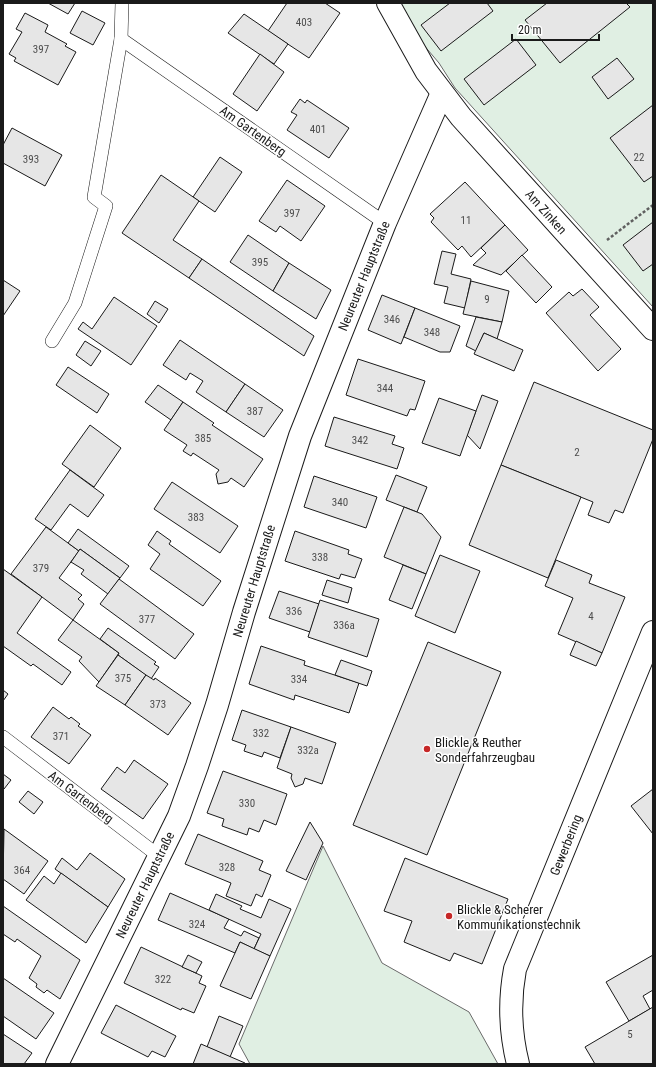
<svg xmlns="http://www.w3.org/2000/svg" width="656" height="1067" font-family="'Roboto Condensed',sans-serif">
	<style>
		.green { fill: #e0efe3; stroke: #6a6a6a }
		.building { fill: #e6e6e6; stroke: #1a1a1a }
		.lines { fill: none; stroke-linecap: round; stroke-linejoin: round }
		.lane-casing { stroke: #1a1a1a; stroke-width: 14 }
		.street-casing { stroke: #1a1a1a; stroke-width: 24 }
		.path { stroke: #5f5f5f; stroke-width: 2.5; stroke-dasharray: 3 2; stroke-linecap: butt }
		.lane { stroke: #fff; stroke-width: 13 }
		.street { stroke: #fff; stroke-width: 22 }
		.poi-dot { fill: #c62828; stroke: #fff; stroke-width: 1.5 }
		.labels { text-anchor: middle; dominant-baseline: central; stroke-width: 3; stroke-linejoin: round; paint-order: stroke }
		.number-label { font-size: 11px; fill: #4d4d4d }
		.street-label { font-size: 13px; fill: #1a1a1a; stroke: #fff }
		.poi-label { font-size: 13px; fill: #1a1a1a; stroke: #fff; text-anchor: start }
	</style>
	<rect width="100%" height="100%" fill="#fff"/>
	<g class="green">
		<path d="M 397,3 L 653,3 L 653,307 L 455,88 L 439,63 L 416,36 Z"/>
		<path d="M 323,846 L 382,963 L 469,1012 L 498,1064 L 250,1064 L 239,1044 Z"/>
	</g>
	<g class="building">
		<path d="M 48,3 L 75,3 L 68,14 Z"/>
		<path d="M 287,3 L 325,3 L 340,13 L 309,58 L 268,31 Z"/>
		<path d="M 450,3 L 487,3 L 493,11 L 441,51 L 421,25 Z"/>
		<path d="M 547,3 L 626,3 L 630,7 L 560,63 L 525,20 Z"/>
		<path d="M 82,11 L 105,23 L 93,45 L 70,33 Z"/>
		<path d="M 25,13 L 48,25 L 45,32 L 67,44 L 65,46 L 76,52 L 58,85 L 14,61 L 16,58 L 9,54 L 22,32 L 16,29 Z"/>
		<path d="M 244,14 L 288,44 L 274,64 L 228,33 Z"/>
		<path d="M 516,39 L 536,65 L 484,105 L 464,79 Z"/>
		<path d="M 260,54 L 284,72 L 257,111 L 233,94 Z"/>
		<path d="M 617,58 L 634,79 L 608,99 L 592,77 Z"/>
		<path d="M 300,99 L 305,103 L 307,100 L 349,128 L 329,158 L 287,130 L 297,115 L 291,112 Z"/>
		<path d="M 653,105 L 653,176 L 644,182 L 610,138 Z"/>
		<path d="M 12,128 L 62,155 L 45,186 L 3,163 L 3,145 Z"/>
		<path d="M 220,157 L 242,172 L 215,212 L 193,197 Z"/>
		<path d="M 161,175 L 199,201 L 173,240 L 202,259 L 189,278 L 122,233 Z"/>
		<path d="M 287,180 L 325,206 L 301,241 L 280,226 L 276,232 L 259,221 Z"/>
		<path d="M 465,182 L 505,225 L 471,257 L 462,246 L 458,250 L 431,222 L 434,218 L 430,214 Z"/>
		<path d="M 653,222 L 653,264 L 643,271 L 623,245 Z"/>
		<path d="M 505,225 L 528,250 L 501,275 L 473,265 L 486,253 L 481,248 Z"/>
		<path d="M 248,235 L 289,263 L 273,291 L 230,262 Z"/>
		<path d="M 442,251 L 456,254 L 451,274 L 471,279 L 465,308 L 444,303 L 448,287 L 434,284 Z"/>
		<path d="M 522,255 L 552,287 L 536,303 L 506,271 Z"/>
		<path d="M 202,259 L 314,336 L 304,356 L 189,278 Z"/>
		<path d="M 289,263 L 331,290 L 316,319 L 273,291 Z"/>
		<path d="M 3,280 L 20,291 L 3,316 Z"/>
		<path d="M 471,281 L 509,291 L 502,322 L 463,314 Z"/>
		<path d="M 582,289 L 599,307 L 590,315 L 621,349 L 598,371 L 546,313 L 569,292 L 573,296 Z"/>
		<path d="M 382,295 L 415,308 L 401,344 L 368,330 Z"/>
		<path d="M 114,297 L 157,326 L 131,365 L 78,329 L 83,322 L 92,329 Z"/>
		<path d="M 155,301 L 168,309 L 159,323 L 147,314 Z"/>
		<path d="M 415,308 L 460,326 L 450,352 L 440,352 L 404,337 Z"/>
		<path d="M 476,317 L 502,322 L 497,339 L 484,333 L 476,351 L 466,346 Z"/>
		<path d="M 484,333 L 523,350 L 514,371 L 474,354 Z"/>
		<path d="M 180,340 L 245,384 L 226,412 L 196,392 L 203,381 L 190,373 L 186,380 L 163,365 Z"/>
		<path d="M 85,341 L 101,351 L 91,366 L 76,355 Z"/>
		<path d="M 358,359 L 425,381 L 415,410 L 410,409 L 407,416 L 346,395 Z"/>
		<path d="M 68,367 L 109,394 L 97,413 L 56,385 Z"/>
		<path d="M 534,382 L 653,430 L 653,439 L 623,513 L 615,510 L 609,523 L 588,515 L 593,502 L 501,465 Z"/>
		<path d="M 245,384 L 283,410 L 264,437 L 226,412 Z"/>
		<path d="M 158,385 L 183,402 L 171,420 L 145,402 Z"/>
		<path d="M 482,395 L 498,401 L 480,449 L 467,435 Z"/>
		<path d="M 439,398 L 476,411 L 460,456 L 422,443 Z"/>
		<path d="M 183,402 L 214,423 L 212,425 L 263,459 L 244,487 L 231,478 L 228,482 L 218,484 L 216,474 L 219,470 L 193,453 L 191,456 L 183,451 L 187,445 L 164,430 Z"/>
		<path d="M 334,417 L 395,436 L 392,444 L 404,448 L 397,469 L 325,446 Z"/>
		<path d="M 90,425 L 121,448 L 94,487 L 62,464 Z"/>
		<path d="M 501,465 L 581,497 L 548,578 L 469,545 Z"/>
		<path d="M 70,470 L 104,495 L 88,517 L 70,504 L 51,530 L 35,519 Z"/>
		<path d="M 396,475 L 427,487 L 417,512 L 386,500 Z"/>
		<path d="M 314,476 L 377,497 L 366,528 L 304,507 Z"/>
		<path d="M 172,482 L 238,526 L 220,553 L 154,509 Z"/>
		<path d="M 404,507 L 422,514 L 441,537 L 426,574 L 384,557 Z"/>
		<path d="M 46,527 L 79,551 L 59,578 L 82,595 L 78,599 L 84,604 L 73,620 L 11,574 Z"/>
		<path d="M 78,529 L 129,566 L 120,578 L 80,549 L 79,551 L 68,543 Z"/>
		<path d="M 157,531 L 171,541 L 169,544 L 221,581 L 203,606 L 150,569 L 160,554 L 148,545 Z"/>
		<path d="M 295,531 L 349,550 L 348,554 L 362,559 L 355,578 L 341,574 L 339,579 L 285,561 Z"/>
		<path d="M 80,549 L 120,578 L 108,594 L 81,574 L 84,570 L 71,562 Z"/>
		<path d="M 440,555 L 480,571 L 455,633 L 415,616 Z"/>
		<path d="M 556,560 L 592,575 L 589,583 L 625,597 L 602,653 L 558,634 L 573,598 L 545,586 Z"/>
		<path d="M 403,565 L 426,574 L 412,609 L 389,600 Z"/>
		<path d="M 3,569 L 42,597 L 17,633 L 71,672 L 62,685 L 33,664 L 31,666 L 3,646 Z"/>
		<path d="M 119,579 L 194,634 L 175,659 L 100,604 Z"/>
		<path d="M 327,580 L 352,588 L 348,603 L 322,595 Z"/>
		<path d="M 279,591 L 319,604 L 310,632 L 269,618 Z"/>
		<path d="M 320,600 L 379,619 L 367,657 L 308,637 Z"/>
		<path d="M 73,620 L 119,653 L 99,682 L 79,661 L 82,657 L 58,640 Z"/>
		<path d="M 108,628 L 156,662 L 154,664 L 159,667 L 151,679 L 118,655 L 119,653 L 100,639 Z"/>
		<path d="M 576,641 L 602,653 L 596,666 L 570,655 Z"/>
		<path d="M 428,642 L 501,672 L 427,855 L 353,825 Z"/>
		<path d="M 261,646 L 305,661 L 304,665 L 359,683 L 349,713 L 295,695 L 294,700 L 249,684 Z"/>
		<path d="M 118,655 L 146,675 L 125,705 L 96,686 Z"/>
		<path d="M 341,660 L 372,671 L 367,686 L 335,675 Z"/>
		<path d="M 146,675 L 154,680 L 155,678 L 191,703 L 168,735 L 125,705 Z"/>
		<path d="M 3,690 L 8,694 L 3,701 Z"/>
		<path d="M 53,707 L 69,719 L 71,717 L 80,724 L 78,726 L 91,735 L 69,764 L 31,737 Z"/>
		<path d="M 242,710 L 291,727 L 280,758 L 264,752 L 262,757 L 244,751 L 246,745 L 232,740 Z"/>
		<path d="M 291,727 L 336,743 L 322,784 L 305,778 L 303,784 L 295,787 L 291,778 L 292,774 L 277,768 Z"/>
		<path d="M 134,760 L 168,784 L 143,819 L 101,789 L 117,767 L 125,773 Z"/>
		<path d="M 223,771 L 287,794 L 276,825 L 264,820 L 259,832 L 249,828 L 247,835 L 222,826 L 224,819 L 207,813 Z"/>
		<path d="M 3,774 L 11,780 L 4,789 L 3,789 Z"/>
		<path d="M 653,789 L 653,834 L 631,806 Z"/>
		<path d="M 28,791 L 43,802 L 34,814 L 19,802 Z"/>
		<path d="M 310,822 L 323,843 L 306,880 L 286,871 Z"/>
		<path d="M 4,829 L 48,861 L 24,894 L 3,879 Z"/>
		<path d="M 198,834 L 263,861 L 259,870 L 271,875 L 262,897 L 256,894 L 251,906 L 226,896 L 231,883 L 185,864 Z"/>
		<path d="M 90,853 L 125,879 L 108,907 L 55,869 L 62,858 L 77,870 Z"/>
		<path d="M 405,858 L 508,899 L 482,964 L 454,953 L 450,961 L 404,942 L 412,921 L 384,911 Z"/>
		<path d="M 61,873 L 108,907 L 86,943 L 26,900 L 44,876 L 54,884 Z"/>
		<path d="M 170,893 L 229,919 L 224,928 L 241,936 L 244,931 L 259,938 L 254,949 L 240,942 L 235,953 L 158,920 Z"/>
		<path d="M 216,894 L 242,906 L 240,909 L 261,918 L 269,899 L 291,909 L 270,956 L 254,949 L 261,934 L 209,910 Z"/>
		<path d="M 3,906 L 80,960 L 60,999 L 47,990 L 44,993 L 36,987 L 37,984 L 29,978 L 41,956 L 17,939 L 15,942 L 3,934 Z"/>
		<path d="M 240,942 L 270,956 L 251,999 L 220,986 Z"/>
		<path d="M 141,947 L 202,976 L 199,983 L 206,986 L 194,1013 L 182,1008 L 181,1010 L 124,983 Z"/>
		<path d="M 188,955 L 202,962 L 196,973 L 182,967 Z"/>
		<path d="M 653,955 L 653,990 L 643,996 L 650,1009 L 629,1021 L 606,982 Z"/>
		<path d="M 3,978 L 54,1013 L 36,1039 L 3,1016 Z"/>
		<path d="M 116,1005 L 176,1036 L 165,1057 L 152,1051 L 148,1057 L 101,1033 Z"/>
		<path d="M 653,1007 L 653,1064 L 595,1064 L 585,1047 Z"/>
		<path d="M 219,1016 L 243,1026 L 230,1057 L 207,1047 Z"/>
		<path d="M 3,1034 L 32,1053 L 24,1064 L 3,1064 Z"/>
		<path d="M 201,1044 L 245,1063 L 244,1064 L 193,1064 Z"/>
	</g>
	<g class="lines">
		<g class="lane-casing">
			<g id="lane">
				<path d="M 121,39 L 385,223"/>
				<path d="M 52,341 L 75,303 L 106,206 L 94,197 L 121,39 L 122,3"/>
				<path d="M 3,737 L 160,857"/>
			</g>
		</g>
		<g class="street-casing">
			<g id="street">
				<path d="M 388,3 L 426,71 L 461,117 L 653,329"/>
				<path d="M 57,1064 L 179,816 L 197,766 L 217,705 L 244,612 L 300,436 L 385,223 L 442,93"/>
				<path d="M 518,1064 C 510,1032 509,1001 515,969 L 653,632"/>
			</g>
		</g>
		<path class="path" d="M 607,240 L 653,205"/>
		<use href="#lane" class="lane"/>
		<use href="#street" class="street"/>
	</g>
	<g class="poi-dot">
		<circle cx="427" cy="749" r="4"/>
		<circle cx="449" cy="916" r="4"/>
	</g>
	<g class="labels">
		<g class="number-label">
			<text x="304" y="22">403</text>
			<text x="41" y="49">397</text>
			<text x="318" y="129">401</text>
			<text x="639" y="157">22</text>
			<text x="31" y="159">393</text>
			<text x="292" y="213">397</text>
			<text x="466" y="220">11</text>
			<text x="260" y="262">395</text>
			<text x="487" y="299">9</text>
			<text x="392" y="319">346</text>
			<text x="432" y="332">348</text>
			<text x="385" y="388">344</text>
			<text x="255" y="411">387</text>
			<text x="203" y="438">385</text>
			<text x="360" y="440">342</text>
			<text x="577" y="452">2</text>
			<text x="340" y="502">340</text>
			<text x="196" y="517">383</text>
			<text x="320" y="557">338</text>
			<text x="41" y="568">379</text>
			<text x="294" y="611">336</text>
			<text x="591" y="616">4</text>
			<text x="147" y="619">377</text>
			<text x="344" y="625">336a</text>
			<text x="123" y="678">375</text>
			<text x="299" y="679">334</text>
			<text x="158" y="704">373</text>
			<text x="261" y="733">332</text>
			<text x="61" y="736">371</text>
			<text x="308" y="750">332a</text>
			<text x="247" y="803">330</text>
			<text x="227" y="867">328</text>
			<text x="22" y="870">364</text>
			<text x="197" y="924">324</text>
			<text x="163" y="979">322</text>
			<text x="630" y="1034">5</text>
		</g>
		<g class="street-label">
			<text transform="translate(253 131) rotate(35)">Am Gartenberg</text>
			<text transform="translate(546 212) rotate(48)">Am Zinken</text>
			<text transform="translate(364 276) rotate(-68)">Neureuter Hauptstraße</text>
			<text transform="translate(254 581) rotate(-73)">Neureuter Hauptstraße</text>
			<text transform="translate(81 797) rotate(37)">Am Gartenberg</text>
			<text transform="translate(566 845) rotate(-68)">Gewerbering</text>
			<text transform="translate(145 885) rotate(-64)">Neureuter Hauptstraße</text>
		</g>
		<g class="poi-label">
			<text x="435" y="742">Blickle &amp; Reuther<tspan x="435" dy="15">Sonderfahrzeugbau</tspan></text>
			<text x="457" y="909">Blickle &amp; Scherer<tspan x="457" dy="15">Kommunikationstechnik</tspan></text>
		</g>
	</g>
	<rect width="656" height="1067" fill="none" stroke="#1a1a1a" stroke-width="8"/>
	<path d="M512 34v6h87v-6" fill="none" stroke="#1a1a1a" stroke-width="2"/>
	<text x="518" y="34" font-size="12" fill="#1a1a1a" stroke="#ffffff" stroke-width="3" paint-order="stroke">20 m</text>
</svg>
